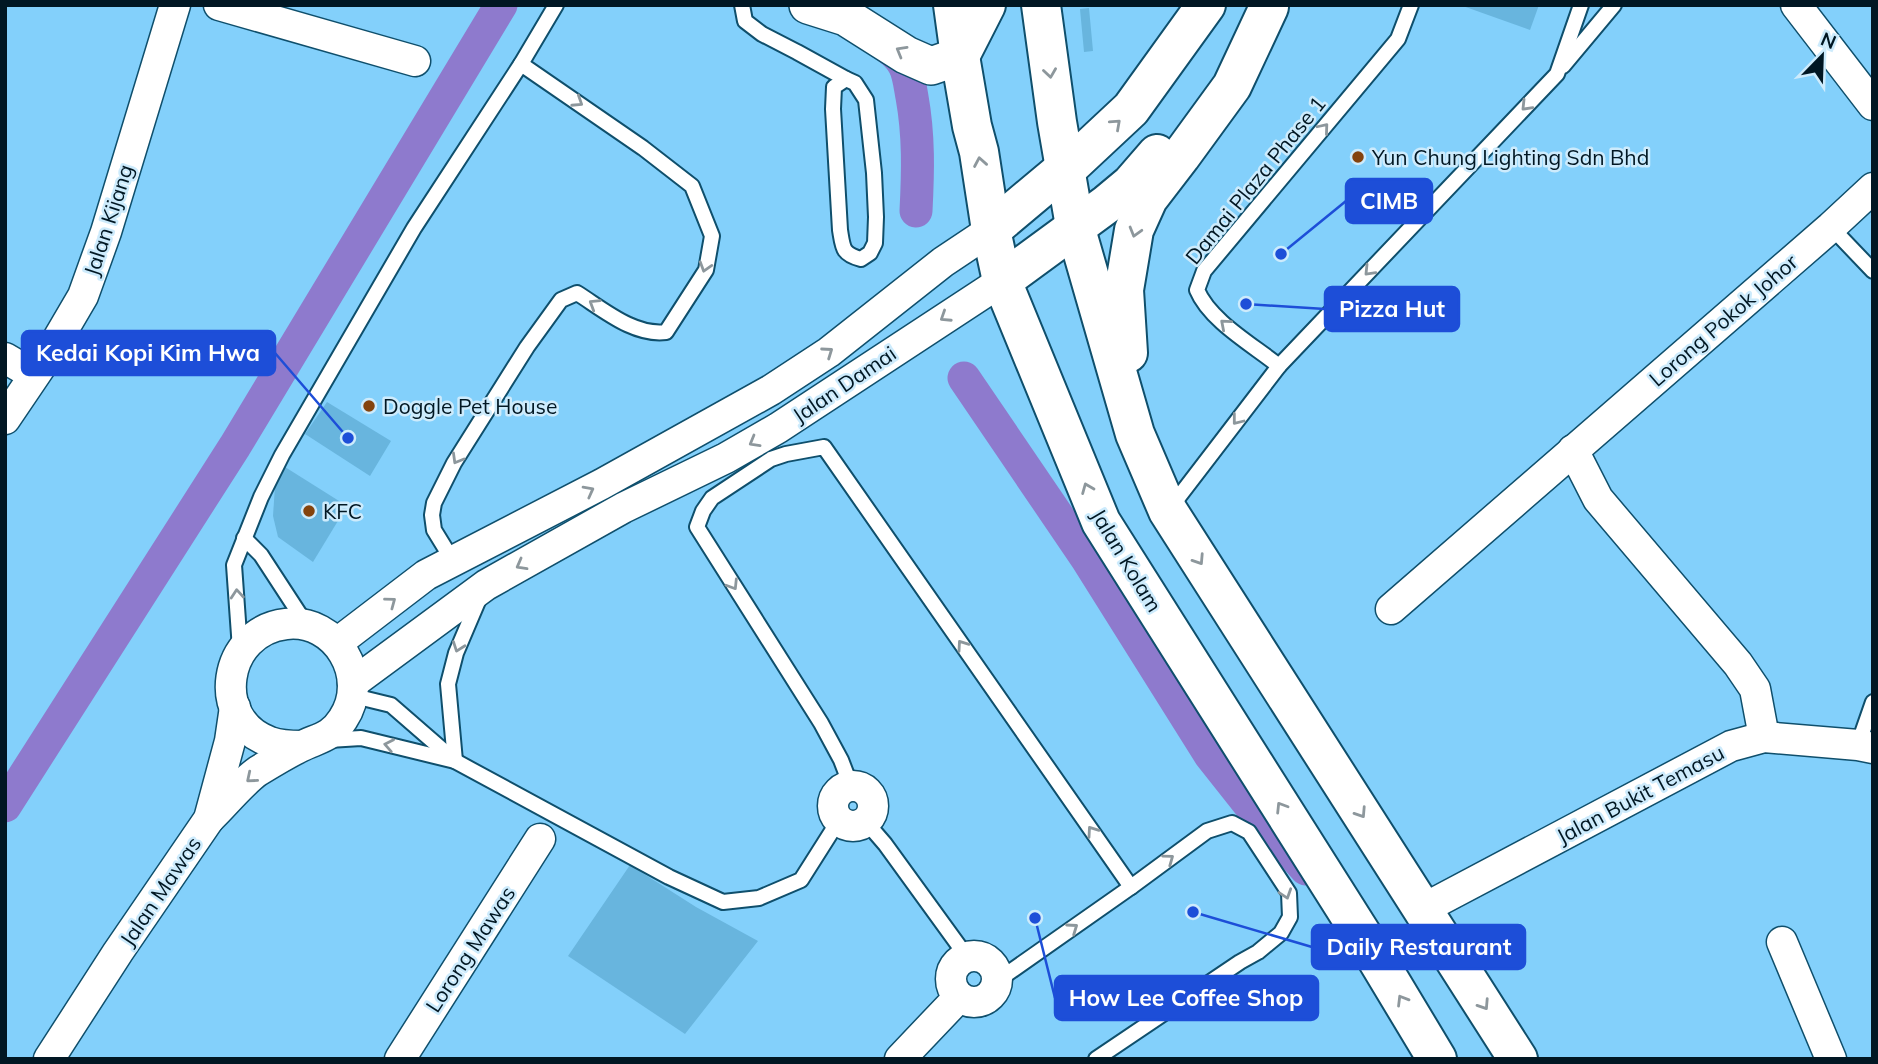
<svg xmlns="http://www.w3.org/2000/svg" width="1878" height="1064" font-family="Mulish,sans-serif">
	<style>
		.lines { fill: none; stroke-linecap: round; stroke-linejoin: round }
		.canal { stroke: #8e7acd; stroke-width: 33 }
		.building { fill: #68b5de }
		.service-casing { stroke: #0f4f6c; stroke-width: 18 }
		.minor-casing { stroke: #0f4f6c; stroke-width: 33 }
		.tertiary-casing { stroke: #0f4f6c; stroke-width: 40 }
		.secondary-casing { stroke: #0f4f6c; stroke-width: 42 }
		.service { stroke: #fff; stroke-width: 14 }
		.minor { stroke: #fff; stroke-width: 30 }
		.tertiary { stroke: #fff; stroke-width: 37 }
		.secondary { stroke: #fff; stroke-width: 38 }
		.oneway { stroke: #8d979c }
		.poi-dot { fill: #84430d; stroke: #cdebfc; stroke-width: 2.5 }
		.labels { text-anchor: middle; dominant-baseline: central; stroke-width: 5; stroke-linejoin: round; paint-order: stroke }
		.poi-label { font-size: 21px; fill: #011723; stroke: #cdebfc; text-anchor: start }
		.street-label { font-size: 21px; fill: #011723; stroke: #cdebfc }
		.leader { fill: none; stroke: #1d4ed8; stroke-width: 2.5 }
		.callout-dot { fill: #1d4ed8; stroke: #cdebfc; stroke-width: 2.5 }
		.callout { fill: #1d4ed8; stroke: #1d4ed8; stroke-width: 2.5 }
		.callout-label { font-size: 23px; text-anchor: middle; font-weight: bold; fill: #fff }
	</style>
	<rect width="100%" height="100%" fill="#83d0fb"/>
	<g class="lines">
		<g class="canal">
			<path d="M 881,43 C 889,47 900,57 904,65 C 909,74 910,87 912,97 C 919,136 918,172 916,211"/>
			<path d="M 964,378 L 1087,559 L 1210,755 L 1252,808 L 1306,869"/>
			<path d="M 5,806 L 235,446 L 501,5"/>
		</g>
	</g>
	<g class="building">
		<path d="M 1460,5 L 1539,5 L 1530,30 Z"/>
		<path d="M 1089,8 L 1093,51 L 1084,52 L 1080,9 Z"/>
		<path d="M 327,402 L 391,441 L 370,476 L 305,434 Z"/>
		<path d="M 285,467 L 347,506 L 313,562 L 278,537 L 273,516 L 275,486 Z"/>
		<path d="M 630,865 L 696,907 L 758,941 L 685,1034 L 568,956 Z"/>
	</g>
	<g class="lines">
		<g class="service-casing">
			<g id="service">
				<path d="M 742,5 L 745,21 L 762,34 L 797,52 L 846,79"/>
				<path d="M 1563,66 L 1614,5"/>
				<path d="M 846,79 L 855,83 L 866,100 L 874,173 L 876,217 L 875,243 L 870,253 L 861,259 C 842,254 843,248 840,230 L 833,109 L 834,87 Z"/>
				<path d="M 1831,227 L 1873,271"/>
				<path d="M 1279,366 C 1253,345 1210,321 1197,290 L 1204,271 L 1398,39 L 1411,5"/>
				<path d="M 1171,507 L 1279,366 L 1557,74 L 1581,5"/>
				<path d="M 244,538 L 261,555 L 306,624"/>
				<path d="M 453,561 L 434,530 L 432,515 L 434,503 L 454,463 L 527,347 L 561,300 L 577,293 C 604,310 634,336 666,332 L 706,270 L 712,236 L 692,186 L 643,148 L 521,64"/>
				<path d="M 240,649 L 234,565 L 261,497 L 282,455 L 414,228 L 521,64 L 556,5"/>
				<path d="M 354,696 L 391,705 L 452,758"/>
				<path d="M 329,740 L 361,738 L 455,761 L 669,877 L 723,902 L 759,898 L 801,880 L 839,820"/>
				<path d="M 1858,745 L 1873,702"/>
				<path d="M 455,761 L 448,684 L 456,653 L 479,599"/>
				<path d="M 851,786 L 841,760 L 821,723 L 697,527 L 703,511 L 712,498 L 771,459 L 786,454 L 824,447 L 1131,887"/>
				<path d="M 866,822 L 885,844 L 967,957"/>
				<path d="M 997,981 L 1131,887 L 1207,831 L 1232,823 L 1249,832 L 1289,893 L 1290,917 L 1281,933 L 1258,952 L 1240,962 L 1096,1059"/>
			</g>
		</g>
		<g class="minor-casing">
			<g id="minor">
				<path d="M 219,5 L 415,61"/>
				<path d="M 1796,5 L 1873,105"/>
				<path d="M 5,358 L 34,375"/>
				<path d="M 5,419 L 49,354 L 83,296 L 106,232 L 175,5"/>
				<path d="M 1573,450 L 1598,499 L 1738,664 L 1755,689 L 1764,737"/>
				<path d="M 1391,609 L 1831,227 L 1873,188"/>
				<path d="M 337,643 L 426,575 L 602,484 L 771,390 L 829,352 L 943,262 L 991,230"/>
				<path d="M 353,683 L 486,585 L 623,508 L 726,458 L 778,428 L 1002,281"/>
				<circle cx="853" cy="806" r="20"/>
				<path d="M 209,819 C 224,805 242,782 258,771 C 271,763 286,754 300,747 C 318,738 331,738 343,719 C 371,677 336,618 286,624 C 223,631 209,720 270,742 C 280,746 291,746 302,746"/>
				<path d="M 1423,909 L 1731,746 L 1764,737 L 1858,745 L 1873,748"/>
				<path d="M 1782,942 L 1831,1059"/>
				<circle cx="974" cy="979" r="23"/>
				<path d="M 49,1059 L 118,952 L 209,819 L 230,741 L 235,707"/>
				<path d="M 400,1059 L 540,839"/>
				<path d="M 900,1059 L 959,997"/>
			</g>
		</g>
		<g class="tertiary-casing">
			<path id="tertiary" d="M 808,5 L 846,17 L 906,55 L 931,66 L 960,56"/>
		</g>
		<g class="secondary-casing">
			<g id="secondary">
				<path d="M 953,5 L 960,56 L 972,126 L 979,152 L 991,230 L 1002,281 L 1101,522 L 1369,946 L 1437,1059"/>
				<path d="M 1041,5 L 1057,122 L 1075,226 L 1135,434 L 1168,511 L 1518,1059"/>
				<path d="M 960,56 L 986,5"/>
				<path d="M 991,230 L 1065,168 L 1070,166 L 1131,109 L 1206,5"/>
				<path d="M 1002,281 L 1107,204 L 1131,184 L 1157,154"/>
				<path d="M 1128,353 L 1124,290 L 1134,230 L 1148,199 L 1181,156 L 1232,86 L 1269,7"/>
			</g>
		</g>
		<use href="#service" class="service"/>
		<use href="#minor" class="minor"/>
		<use href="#tertiary" class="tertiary"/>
		<use href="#secondary" class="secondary"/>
	</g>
	<defs><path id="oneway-chevron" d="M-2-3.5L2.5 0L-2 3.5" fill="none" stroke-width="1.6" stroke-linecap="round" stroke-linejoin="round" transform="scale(1.75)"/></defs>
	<g class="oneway">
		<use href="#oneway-chevron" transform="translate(901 51) rotate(-150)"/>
		<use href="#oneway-chevron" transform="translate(1050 73) rotate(82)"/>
		<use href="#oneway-chevron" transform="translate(578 102) rotate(33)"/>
		<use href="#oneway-chevron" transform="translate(1526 106) rotate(134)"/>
		<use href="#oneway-chevron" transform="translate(1116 124) rotate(-42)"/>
		<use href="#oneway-chevron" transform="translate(1324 128) rotate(-50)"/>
		<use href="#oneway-chevron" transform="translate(980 162) rotate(-100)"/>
		<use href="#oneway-chevron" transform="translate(1135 232) rotate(106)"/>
		<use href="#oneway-chevron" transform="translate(705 267) rotate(107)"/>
		<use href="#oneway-chevron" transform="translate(1369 271) rotate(134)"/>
		<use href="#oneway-chevron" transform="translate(594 304) rotate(-148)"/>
		<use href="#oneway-chevron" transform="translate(945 317) rotate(147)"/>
		<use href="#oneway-chevron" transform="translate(1225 324) rotate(-139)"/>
		<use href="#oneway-chevron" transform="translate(828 352) rotate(-35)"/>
		<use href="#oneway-chevron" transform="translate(1237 420) rotate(128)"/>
		<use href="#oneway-chevron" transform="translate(754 442) rotate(150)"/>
		<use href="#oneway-chevron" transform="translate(457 459) rotate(120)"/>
		<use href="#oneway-chevron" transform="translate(1087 488) rotate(-112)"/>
		<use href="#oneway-chevron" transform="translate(589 491) rotate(-28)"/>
		<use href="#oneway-chevron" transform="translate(1199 560) rotate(57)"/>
		<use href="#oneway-chevron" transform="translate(521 565) rotate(151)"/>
		<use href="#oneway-chevron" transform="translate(733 585) rotate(58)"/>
		<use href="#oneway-chevron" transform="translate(237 594) rotate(-95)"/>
		<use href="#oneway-chevron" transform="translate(391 602) rotate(-37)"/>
		<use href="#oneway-chevron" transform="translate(962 645) rotate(-125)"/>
		<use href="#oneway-chevron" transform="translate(458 647) rotate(110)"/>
		<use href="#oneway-chevron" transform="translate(389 745) rotate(-169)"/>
		<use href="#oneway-chevron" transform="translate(251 778) rotate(140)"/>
		<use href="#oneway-chevron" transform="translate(1281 807) rotate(-122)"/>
		<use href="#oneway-chevron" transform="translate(1361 813) rotate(57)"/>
		<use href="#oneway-chevron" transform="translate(1092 831) rotate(-125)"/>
		<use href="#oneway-chevron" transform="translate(1169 859) rotate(-36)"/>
		<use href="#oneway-chevron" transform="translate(1286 894) rotate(72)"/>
		<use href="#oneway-chevron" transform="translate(1073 928) rotate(-35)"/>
		<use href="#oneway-chevron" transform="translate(1402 1000) rotate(-121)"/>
		<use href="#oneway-chevron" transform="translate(1484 1005) rotate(57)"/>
	</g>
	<g class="poi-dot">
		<circle cx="1358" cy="157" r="7"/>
		<circle cx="369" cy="406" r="7"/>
		<circle cx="309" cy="511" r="7"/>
	</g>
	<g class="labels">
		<g class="poi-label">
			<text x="1372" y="157">Yun Chung Lighting Sdn Bhd</text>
			<text x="383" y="406">Doggle Pet House</text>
			<text x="323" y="511">KFC</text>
		</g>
		<g class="street-label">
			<text transform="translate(1255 180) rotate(-51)">Damai Plaza Phase 1</text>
			<text transform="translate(108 220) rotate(-72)">Jalan Kijang</text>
			<text transform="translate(1723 320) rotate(-41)">Lorong Pokok Johor</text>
			<text transform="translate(844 384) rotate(-34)">Jalan Damai</text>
			<text transform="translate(1127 560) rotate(59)">Jalan Kolam</text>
			<text transform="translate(1640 794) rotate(-28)">Jalan Bukit Temasu</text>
			<text transform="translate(160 891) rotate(-56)">Jalan Mawas</text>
			<text transform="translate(470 949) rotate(-57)">Lorong Mawas</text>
		</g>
	</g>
	<path class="leader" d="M1281 254L1346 201M1246 304L1325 309M348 438L275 353M1193 912L1312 947M1035 918L1055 998"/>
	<g class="callout-dot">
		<circle cx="1281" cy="254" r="7"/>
		<circle cx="1246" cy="304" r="7"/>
		<circle cx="348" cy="438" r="7"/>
		<circle cx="1193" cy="912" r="7"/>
		<circle cx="1035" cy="918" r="7"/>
	</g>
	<g class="callout">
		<rect x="1346" y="179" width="86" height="44" rx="7"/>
		<rect x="1325" y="287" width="134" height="44" rx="7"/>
		<rect x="22" y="331" width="253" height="44" rx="7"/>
		<rect x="1312" y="925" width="213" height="44" rx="7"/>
		<rect x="1055" y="976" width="263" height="44" rx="7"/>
	</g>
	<g class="callout-label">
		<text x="1389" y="209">CIMB</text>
		<text x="1392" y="317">Pizza Hut</text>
		<text x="148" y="361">Kedai Kopi Kim Hwa</text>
		<text x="1419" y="955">Daily Restaurant</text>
		<text x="1186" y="1006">How Lee Coffee Shop</text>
	</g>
	<rect width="1878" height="1064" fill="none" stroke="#011723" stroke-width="14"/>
	<g transform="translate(1822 56) rotate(23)" stroke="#cdebfc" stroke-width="5" paint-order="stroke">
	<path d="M0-5L12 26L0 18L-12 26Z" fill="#011723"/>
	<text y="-10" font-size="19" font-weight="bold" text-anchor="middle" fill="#011723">N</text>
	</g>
</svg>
